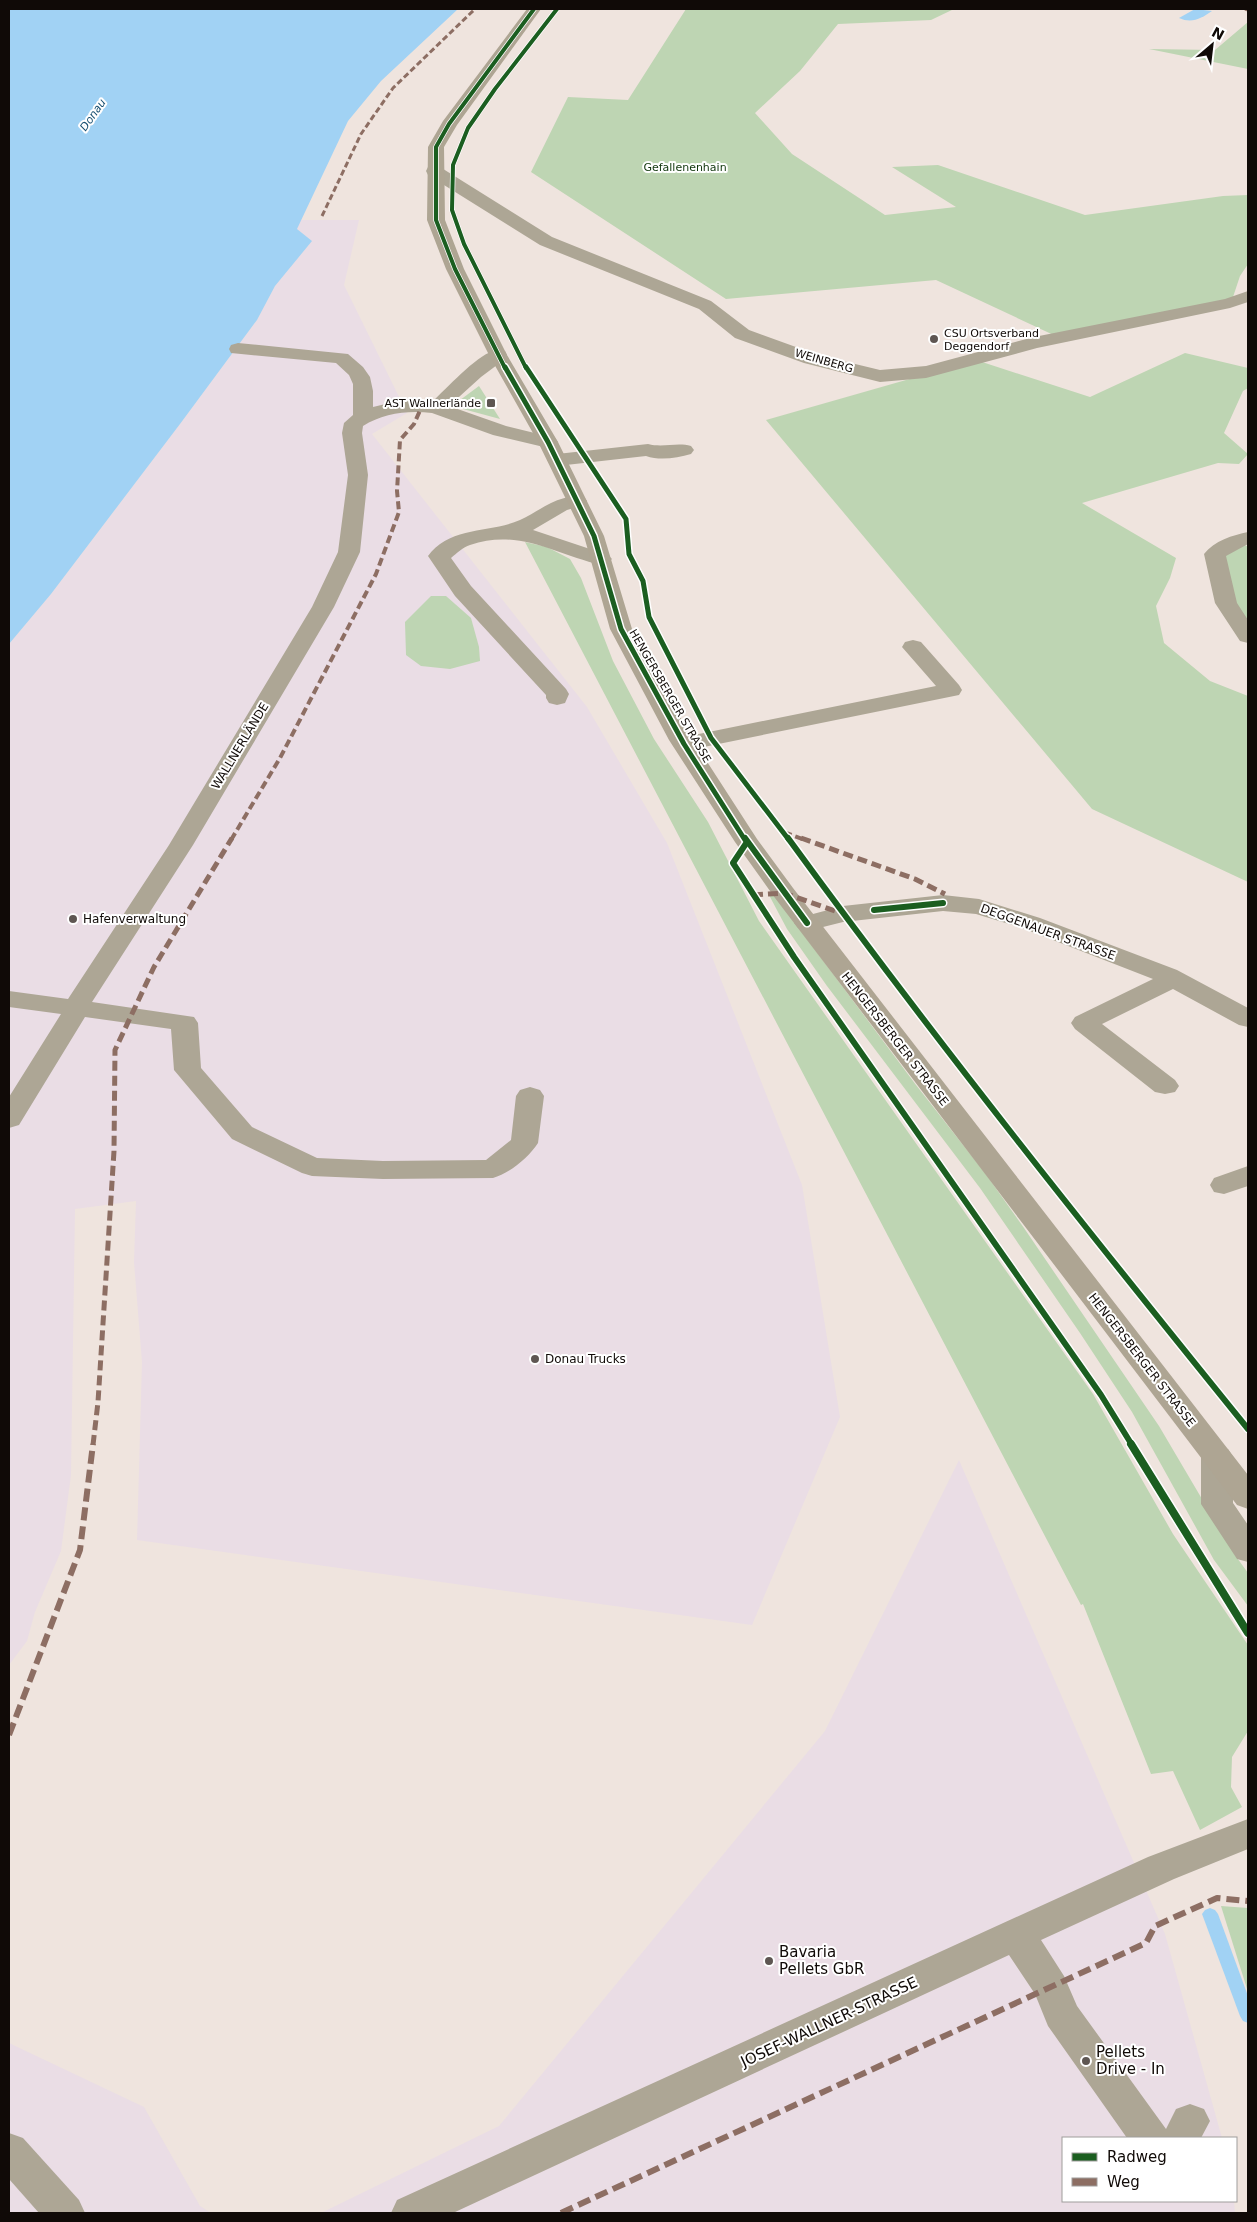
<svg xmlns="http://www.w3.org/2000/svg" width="1257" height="2222" font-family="'DejaVu Sans',sans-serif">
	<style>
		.industrial { fill: #eadde5 }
		.green { fill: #bed5b3 }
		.water { fill: #a1d2f4 }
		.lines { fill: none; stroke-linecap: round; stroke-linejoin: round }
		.stream { fill: #a1d2f4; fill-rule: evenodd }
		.minor { fill: #ada695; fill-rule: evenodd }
		.major { fill: #aea593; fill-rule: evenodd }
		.quiet-far3 { stroke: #8d6e63; stroke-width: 3; stroke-dasharray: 6 3; stroke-linecap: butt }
		.quiet-far2 { stroke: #8d6e63; stroke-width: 4; stroke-dasharray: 8 4; stroke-linecap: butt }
		.quiet-far1 { stroke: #8d6e63; stroke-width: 5; stroke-dasharray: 10 5; stroke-linecap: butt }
		.quiet { stroke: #8d6e63; stroke-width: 6; stroke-dasharray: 13 6; stroke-linecap: butt }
		.cycleway-far3-casing { stroke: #fff; stroke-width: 5.5 }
		.cycleway-far2-casing { stroke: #fff; stroke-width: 8 }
		.cycleway-far1-casing { stroke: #fff; stroke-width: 9 }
		.cycleway-casing { stroke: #fff; stroke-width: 11 }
		.cycleway-far3 { stroke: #1b5e20; stroke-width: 4 }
		.cycleway-far2 { stroke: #1b5e20; stroke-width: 5 }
		.cycleway-far1 { stroke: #1b5e20; stroke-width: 6 }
		.cycleway { stroke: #1b5e20; stroke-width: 8 }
		.poi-dot { fill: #5e5652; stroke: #fff; stroke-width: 2 }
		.labels { text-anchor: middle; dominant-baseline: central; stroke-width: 4; stroke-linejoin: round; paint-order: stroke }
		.far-water-label { font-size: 11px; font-style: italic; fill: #164f71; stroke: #fff }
		.far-park-label { font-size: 11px; fill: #0f350b; stroke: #fff }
		.far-poi-label { font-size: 11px; fill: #100a07; stroke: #fff; text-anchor: start }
		.far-street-label { font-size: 11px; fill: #100a07; stroke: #fff }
		.street-label { font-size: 12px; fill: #100a07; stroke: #fff }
		.poi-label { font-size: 12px; fill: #100a07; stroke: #fff; text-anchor: start }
		.near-poi-label { font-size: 15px; fill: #100a07; stroke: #fff; text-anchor: start }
		.near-street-label { font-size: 15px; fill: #100a07; stroke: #fff }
	</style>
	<rect width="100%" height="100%" fill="#efe4de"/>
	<g class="industrial">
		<path d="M 300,220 L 359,220 L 344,285 L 407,413 L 372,434 L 587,707 L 667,843 L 802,1185 L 840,1417 L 752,1625 L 137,1540 L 142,1362 L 134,1262 L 136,1201 L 75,1209 L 71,1475 L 61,1551 L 35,1612 L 27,1641 L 9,1665 L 9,644 L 51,594 L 180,424 L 257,320 L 275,286 L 311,242 L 297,229 Z"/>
		<path d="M 959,1460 L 1165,1934 L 1222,2138 L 1063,2138 L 1063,2201 L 1234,2201 L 1235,2213 L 321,2213 L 499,2126 L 825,1731 Z"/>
		<path d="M 9,2043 L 144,2107 L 200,2206 L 211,2213 L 9,2213 Z"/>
	</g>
	<g class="green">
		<path d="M 686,9 L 954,9 L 931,20 L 838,24 L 800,71 L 755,113 L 792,154 L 885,215 L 956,207 L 892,167 L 938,165 L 1085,215 L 1223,196 L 1248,195 L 1248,264 L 1240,276 L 1231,303 L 1060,338 L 936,280 L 726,299 L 531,172 L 568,97 L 628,100 Z"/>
		<path d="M 1248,22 L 1248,69 L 1149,49 L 1215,50 Z"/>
		<path d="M 1185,353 L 1248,368 L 1248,388 L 1243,391 L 1224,433 L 1248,454 L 1239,464 L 1218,463 L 1082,503 L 1176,558 L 1170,578 L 1156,606 L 1164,643 L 1210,681 L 1248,696 L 1248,882 L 1092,809 L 766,420 L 976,360 L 1090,397 Z"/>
		<path d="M 479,386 L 500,419 L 452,406 Z"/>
		<path d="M 525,542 L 547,547 L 570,559 L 581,578 L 613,661 L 654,739 L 708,822 L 759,921 L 1093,1394 L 1173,1534 L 1248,1645 L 1248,1731 L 1232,1757 L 1231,1787 L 1242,1807 L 1200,1830 L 1173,1771 L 1151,1774 L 1083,1604 L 1081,1605 Z"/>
		<path d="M 1240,542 L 1248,547 L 1248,630 L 1229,603 L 1216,555 Z"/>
		<path d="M 431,596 L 446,596 L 471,618 L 479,647 L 480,661 L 450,669 L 421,666 L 406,655 L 405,622 Z"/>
		<path d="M 769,895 L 774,895 L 916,1085 L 985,1173 L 1024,1228 L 1159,1426 L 1235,1555 L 1248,1573 L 1248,1606 L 1214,1560 L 1132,1412 L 1080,1333 L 980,1188 L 827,986 L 787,929 Z"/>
		<path d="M 1221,1906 L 1248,1908 L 1248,1992 Z"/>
	</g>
	<g class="water">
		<path d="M 9,9 L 458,9 L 381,81 L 348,121 L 297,229 L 312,241 L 275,286 L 257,320 L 180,424 L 51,594 L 9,644 Z"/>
		<path d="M 1195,9 L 1212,11 C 1202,18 1192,24 1179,18 Z"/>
	</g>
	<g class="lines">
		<path class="stream" d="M 1210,1908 L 1215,1910 L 1218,1914 L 1248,1996 L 1248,2023 L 1243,2021 L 1240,2016 L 1202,1914 L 1205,1910 Z"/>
		<g class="minor">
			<path d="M 434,166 L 440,167 L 552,237 L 711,301 L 749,330 L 818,355 L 880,370 L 926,366 L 1034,337 L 1225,299 L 1248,291 L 1248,302 L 1230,308 L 1037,348 L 926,378 L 880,382 L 804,363 L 735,338 L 699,309 L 540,245 L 428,175 L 426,171 L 428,167 Z"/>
			<path d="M 238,343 L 348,354 L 363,367 L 370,377 L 373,391 L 373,407 C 392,402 413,399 432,402 C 447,388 475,357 493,351 C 497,349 500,350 505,351 L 507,355 L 505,359 L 481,377 L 449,406 L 506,426 L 555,438 L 558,442 L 555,446 L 548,448 L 493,435 L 432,413 C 409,410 383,413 363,426 L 362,433 L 368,475 L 360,552 L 334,607 L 193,845 L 92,1002 L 194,1017 L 198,1023 L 201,1068 L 252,1127 L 317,1158 L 383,1161 L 486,1160 L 511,1140 L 516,1096 L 520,1090 L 530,1087 L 540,1090 L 544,1096 L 538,1143 C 529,1157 509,1174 493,1178 L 383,1179 L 312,1176 L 302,1173 L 232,1139 L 174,1070 L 171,1029 L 85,1017 L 19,1125 L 9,1128 L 9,1097 L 61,1014 L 9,1007 L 9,991 L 68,999 L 169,845 L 312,607 L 338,552 L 348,475 L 342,433 L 344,423 L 353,415 L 353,384 L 349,375 L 336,363 L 231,353 L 229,349 L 231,345 Z"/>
			<path d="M 648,444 C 663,448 677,442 691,446 L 694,450 L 691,454 C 677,458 660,461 646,456 L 557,466 L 550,464 L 547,460 L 550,456 L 557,454 Z"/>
			<path d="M 577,495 L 584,497 L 587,501 L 584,505 L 567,510 L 533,530 L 608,555 L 612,559 L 608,563 L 601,565 C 555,554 518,528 470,545 C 463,547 457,553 451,558 L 471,586 L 566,689 L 569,694 L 565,703 L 557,705 L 549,703 L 546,698 L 546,695 L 455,596 L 428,556 C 449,526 491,533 520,520 C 531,515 541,508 551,503 C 559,499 568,497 577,495 Z"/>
			<path d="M 1248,532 L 1248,544 L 1226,556 L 1237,603 L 1248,620 L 1248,643 L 1240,641 L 1215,603 L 1204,554 C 1214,541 1233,535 1248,532 Z"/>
			<path d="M 913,640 L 921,642 L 959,685 L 962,690 L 959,695 L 684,751 L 676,749 L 672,744 L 676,739 L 684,737 L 936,686 L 902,647 L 905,642 Z"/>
			<path d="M 943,895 L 979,899 L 1040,918 L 1177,970 L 1248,1008 L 1248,1027 L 1239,1025 L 1173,989 L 1102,1024 L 1175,1080 L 1179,1086 L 1175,1092 L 1165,1094 L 1155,1092 L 1075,1029 L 1071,1023 L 1075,1017 L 1153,979 L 1022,928 L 976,914 L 943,911 L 843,922 L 807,931 L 798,928 L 794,923 L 798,918 L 843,906 Z"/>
			<path d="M 1248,1166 L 1248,1186 L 1224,1194 L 1214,1192 L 1210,1185 L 1214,1178 Z"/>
			<path d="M 1217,1446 L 1228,1449 L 1233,1457 L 1233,1503 L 1248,1525 L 1248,1562 L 1237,1559 L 1201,1504 L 1201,1457 L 1206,1449 Z"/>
			<path d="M 1248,1819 L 1248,1849 L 1174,1879 L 1041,1940 L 1064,1976 L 1077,2006 L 1166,2129 L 1176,2109 L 1190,2104 L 1204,2109 L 1210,2121 L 1201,2138 L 1127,2138 L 1048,2026 L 1035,1994 L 1009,1955 L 453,2213 L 391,2213 L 397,2200 L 1148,1857 Z"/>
			<path d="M 9,2133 L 23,2138 L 79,2200 L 85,2213 L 39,2213 L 9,2179 Z"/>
		</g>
		<path class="major" d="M 527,9 L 541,9 L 457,125 L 444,147 L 445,220 L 464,269 L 507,355 L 558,442 L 604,536 L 632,629 L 693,740 L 757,839 L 793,888 L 1248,1475 L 1248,1509 L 1237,1505 L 775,898 L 735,842 L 669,740 L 610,629 L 584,536 L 538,442 L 489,355 L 446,269 L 427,220 L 428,147 L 443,121 Z"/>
		<g class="quiet-far3">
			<path d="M 1245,9 L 1248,10"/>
			<path d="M 322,216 L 361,134 L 393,88 L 475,9"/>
		</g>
		<g class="quiet-far2">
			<path d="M 784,832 L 805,840"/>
			<path d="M 231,840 L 280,758 L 376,574 L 399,512 L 397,491 L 400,440 L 414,424 L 422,406"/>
		</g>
		<g class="quiet-far1">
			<path d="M 801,838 L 915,879 L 945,894"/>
			<path d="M 753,895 L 784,893 L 841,913"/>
			<path d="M 93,1445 L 98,1402 L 114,1151 L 115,1050 L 154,967 L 232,838"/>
		</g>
		<g class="quiet">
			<path d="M 9,1735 L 80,1550 L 93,1444"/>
			<path d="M 561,2213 L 1146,1943 L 1155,1926 L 1217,1898 L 1248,1901"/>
		</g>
		<g class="cycleway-far3-casing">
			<g id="cycleway-far3">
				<path d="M 505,368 L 455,269 L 436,220 L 436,147 L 449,124 L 534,9"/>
				<path d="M 526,368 L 464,244 L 452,210 L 453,165 L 468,128 L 495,89 L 557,9"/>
			</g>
		</g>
		<g class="cycleway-far2-casing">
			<g id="cycleway-far2">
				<path d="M 505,367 L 548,442 L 594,536 L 621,629 L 684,744 L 745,840"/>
				<path d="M 526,367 L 626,519 L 629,554 L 643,581 L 649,617 L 711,738 L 789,840"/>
			</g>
		</g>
		<g class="cycleway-far1-casing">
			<g id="cycleway-far1">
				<path d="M 745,838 L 807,923"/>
				<path d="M 788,838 C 935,1040 1091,1235 1248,1429"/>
				<path d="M 747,842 L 733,863 L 794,957 L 1101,1395 L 1132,1445"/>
				<path d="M 874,910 L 943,903"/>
			</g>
		</g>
		<g class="cycleway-casing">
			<path id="cycleway" d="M 1131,1444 L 1248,1633"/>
		</g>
		<use href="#cycleway-far3" class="cycleway-far3"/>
		<use href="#cycleway-far2" class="cycleway-far2"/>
		<use href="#cycleway-far1" class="cycleway-far1"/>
		<use href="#cycleway" class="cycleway"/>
	</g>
	<g class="poi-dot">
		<circle cx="934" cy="339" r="5"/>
		<rect x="486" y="398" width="10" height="10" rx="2.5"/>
		<circle cx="73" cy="919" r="5"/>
		<circle cx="535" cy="1359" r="5"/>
		<circle cx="769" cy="1961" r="5"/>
		<circle cx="1086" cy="2061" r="5"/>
	</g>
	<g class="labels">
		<g class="far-water-label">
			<text transform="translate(93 115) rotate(-55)">Donau</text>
		</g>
		<g class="far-park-label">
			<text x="685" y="167">Gefallenenhain</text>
		</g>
		<g class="far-poi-label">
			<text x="944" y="333">CSU Ortsverband<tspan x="944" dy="13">Deggendorf</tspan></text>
			<text x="481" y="403" text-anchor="end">AST Wallnerlände</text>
		</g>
		<g class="far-street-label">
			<text transform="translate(824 361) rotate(16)">WEINBERG</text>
			<text transform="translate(670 696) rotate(60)">HENGERSBERGER STRASSE</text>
		</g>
		<g class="street-label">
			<text transform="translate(240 746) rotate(-59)">WALLNERLÄNDE</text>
			<text transform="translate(1048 932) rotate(20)">DEGGENAUER STRASSE</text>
			<text transform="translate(895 1039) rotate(52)">HENGERSBERGER STRASSE</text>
			<text transform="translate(1142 1360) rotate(52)">HENGERSBERGER STRASSE</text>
		</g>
		<g class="poi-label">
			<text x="83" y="919">Hafenverwaltung</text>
			<text x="545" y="1359">Donau Trucks</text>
		</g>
		<g class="near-poi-label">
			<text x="779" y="1952">Bavaria<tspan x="779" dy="17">Pellets GbR</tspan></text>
			<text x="1096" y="2052">Pellets<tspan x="1096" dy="17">Drive - In</tspan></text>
		</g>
		<g class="near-street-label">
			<text transform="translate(829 2022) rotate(-25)">JOSEF-WALLNER-STRASSE</text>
		</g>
	</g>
	<rect width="1257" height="2222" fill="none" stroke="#100a07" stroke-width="20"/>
	<rect x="1062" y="2137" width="175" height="65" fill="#ffffff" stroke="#9f9d9c"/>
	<rect x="1072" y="2153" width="25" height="8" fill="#1b5e20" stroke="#9f9d9c"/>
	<text x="1107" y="2162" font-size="15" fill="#100a07">Radweg</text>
	<rect x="1072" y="2178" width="25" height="8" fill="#8d6e63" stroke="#9f9d9c"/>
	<text x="1107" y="2187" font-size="15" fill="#100a07">Weg</text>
	<g transform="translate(1212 45) rotate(28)" stroke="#ffffff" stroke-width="4" paint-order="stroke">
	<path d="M0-4L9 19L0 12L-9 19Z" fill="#100a07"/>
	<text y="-8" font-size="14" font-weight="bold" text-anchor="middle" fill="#100a07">N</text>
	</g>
</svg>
